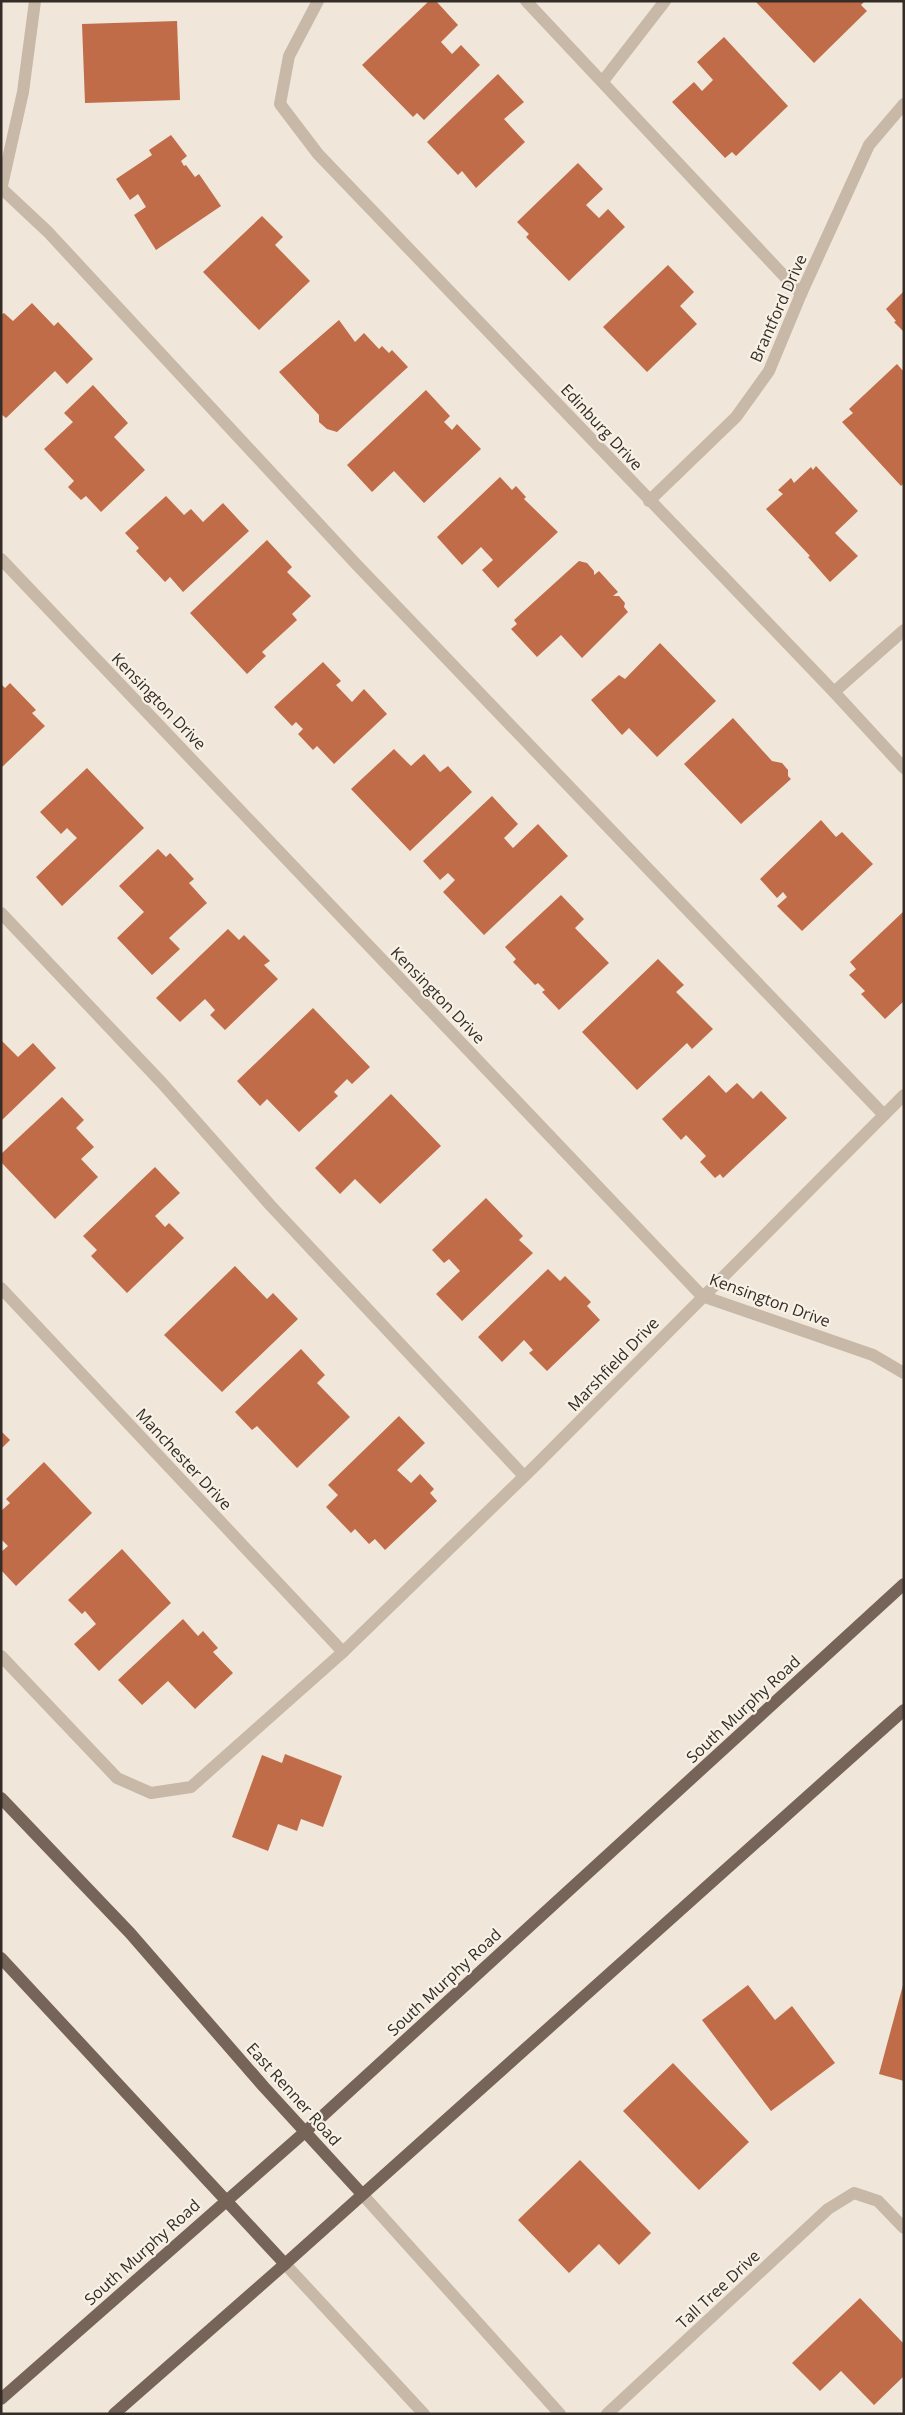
<svg xmlns="http://www.w3.org/2000/svg" width="905" height="2415" font-family="'Open Sans',sans-serif">
	<style>
		.building { fill: #c06c48 }
		.lines { fill: none; stroke-linecap: round; stroke-linejoin: round }
		.minor { stroke: #c7b8a7; stroke-width: 12 }
		.major { stroke: #766459; stroke-width: 12 }
		.labels { text-anchor: middle; dominant-baseline: central; stroke-width: 4.5; stroke-linejoin: round; paint-order: stroke }
		.street-label { font-size: 16px; fill: #342c27; stroke: #f8f1e6 }
	</style>
	<rect width="100%" height="100%" fill="#f0e7da"/>
	<g class="building">
		<path d="M 429,1 L 436,1 L 458,25 L 441,42 L 452,54 L 461,45 L 480,65 L 424,120 L 417,113 L 413,117 L 362,65 Z"/>
		<path d="M 755,1 L 865,1 L 861,5 L 867,11 L 814,63 Z"/>
		<path d="M 177,21 L 180,100 L 85,103 L 82,24 Z"/>
		<path d="M 724,37 L 788,106 L 736,156 L 732,152 L 725,158 L 672,102 L 694,82 L 702,91 L 713,80 L 697,62 Z"/>
		<path d="M 498,74 L 524,102 L 504,119 L 525,142 L 476,188 L 462,171 L 458,175 L 427,142 Z"/>
		<path d="M 171,135 L 187,156 L 181,161 L 184,166 L 186,165 L 195,177 L 199,174 L 221,206 L 156,250 L 134,215 L 146,207 L 138,194 L 130,200 L 116,179 L 152,155 L 149,150 Z"/>
		<path d="M 578,163 L 603,189 L 586,205 L 599,218 L 608,209 L 625,227 L 569,281 L 526,237 L 529,234 L 517,222 Z"/>
		<path d="M 262,216 L 283,237 L 275,245 L 310,281 L 259,330 L 203,272 Z"/>
		<path d="M 668,265 L 694,292 L 680,306 L 697,324 L 647,372 L 603,327 Z"/>
		<path d="M 904,291 L 904,332 L 894,322 L 896,321 L 886,309 Z"/>
		<path d="M 32,303 L 54,326 L 58,322 L 93,359 L 67,384 L 55,371 L 6,418 L 1,414 L 1,315 L 4,313 L 13,321 Z"/>
		<path d="M 339,320 L 355,342 L 364,333 L 379,349 L 382,346 L 389,353 L 392,350 L 408,367 L 337,432 L 327,429 L 319,422 L 319,415 L 279,372 Z"/>
		<path d="M 897,364 L 904,372 L 904,483 L 901,486 L 842,422 L 853,413 L 849,409 Z"/>
		<path d="M 93,385 L 128,423 L 114,437 L 145,470 L 101,512 L 86,496 L 81,500 L 68,487 L 74,481 L 44,449 L 73,422 L 64,413 Z"/>
		<path d="M 426,390 L 450,416 L 444,422 L 452,430 L 457,424 L 481,449 L 424,503 L 394,471 L 372,492 L 347,465 Z"/>
		<path d="M 816,466 L 858,511 L 835,533 L 858,556 L 830,582 L 808,557 L 810,556 L 766,509 L 783,494 L 778,490 L 791,478 L 794,483 L 811,467 L 813,470 Z"/>
		<path d="M 500,477 L 512,490 L 516,486 L 526,497 L 524,499 L 558,532 L 498,588 L 482,570 L 493,560 L 481,547 L 462,565 L 437,537 Z"/>
		<path d="M 166,496 L 184,515 L 191,509 L 203,522 L 223,503 L 249,531 L 183,592 L 170,577 L 165,582 L 136,551 L 139,548 L 125,533 Z"/>
		<path d="M 267,540 L 292,567 L 287,572 L 311,596 L 292,614 L 297,620 L 262,652 L 266,656 L 247,674 L 190,613 Z"/>
		<path d="M 579,561 L 587,563 L 594,571 L 594,575 L 599,571 L 618,592 L 613,596 L 619,596 L 625,603 L 624,607 L 628,612 L 582,658 L 561,635 L 537,657 L 511,629 L 517,624 L 514,620 Z"/>
		<path d="M 660,643 L 716,701 L 657,757 L 629,728 L 622,735 L 591,700 L 619,675 L 625,679 Z"/>
		<path d="M 323,662 L 341,681 L 336,685 L 352,702 L 364,689 L 387,714 L 334,764 L 317,746 L 313,750 L 298,734 L 303,729 L 296,722 L 292,726 L 274,707 Z"/>
		<path d="M 10,683 L 36,710 L 32,713 L 45,726 L 1,768 L 1,684 L 5,688 Z"/>
		<path d="M 733,718 L 772,761 L 782,763 L 788,770 L 788,776 L 791,779 L 741,824 L 684,764 Z"/>
		<path d="M 394,749 L 411,766 L 424,754 L 440,772 L 448,766 L 472,792 L 410,851 L 351,789 Z"/>
		<path d="M 87,768 L 144,828 L 62,906 L 36,877 L 77,838 L 67,828 L 61,834 L 40,812 Z"/>
		<path d="M 492,796 L 518,824 L 504,838 L 513,848 L 538,824 L 568,856 L 484,935 L 443,892 L 455,880 L 448,873 L 440,880 L 423,861 Z"/>
		<path d="M 821,820 L 836,837 L 842,832 L 873,864 L 802,931 L 777,906 L 787,897 L 783,892 L 777,898 L 760,879 Z"/>
		<path d="M 158,849 L 166,857 L 170,853 L 194,879 L 189,883 L 207,903 L 169,938 L 180,949 L 152,975 L 117,938 L 144,912 L 119,886 Z"/>
		<path d="M 561,895 L 584,919 L 575,928 L 609,963 L 559,1010 L 542,992 L 545,990 L 538,983 L 535,985 L 513,962 L 516,959 L 505,947 Z"/>
		<path d="M 904,911 L 904,1001 L 885,1019 L 861,994 L 865,991 L 849,975 L 856,969 L 850,962 Z"/>
		<path d="M 228,929 L 239,940 L 244,935 L 270,961 L 264,965 L 278,979 L 225,1030 L 210,1015 L 215,1010 L 205,999 L 180,1022 L 156,998 Z"/>
		<path d="M 658,959 L 684,985 L 676,992 L 713,1029 L 692,1049 L 687,1043 L 637,1090 L 582,1032 Z"/>
		<path d="M 313,1008 L 370,1067 L 352,1084 L 347,1079 L 334,1092 L 338,1096 L 299,1132 L 267,1099 L 260,1106 L 237,1081 Z"/>
		<path d="M 1,1040 L 18,1057 L 33,1043 L 56,1068 L 1,1121 Z"/>
		<path d="M 709,1075 L 726,1093 L 737,1083 L 753,1099 L 761,1091 L 787,1118 L 723,1178 L 720,1174 L 715,1178 L 700,1162 L 706,1156 L 686,1135 L 681,1140 L 662,1119 Z"/>
		<path d="M 391,1094 L 441,1146 L 380,1204 L 355,1179 L 340,1194 L 315,1168 Z"/>
		<path d="M 62,1097 L 84,1120 L 76,1128 L 94,1147 L 81,1159 L 98,1177 L 55,1219 L 1,1162 L 1,1154 Z"/>
		<path d="M 155,1167 L 180,1193 L 155,1216 L 165,1227 L 169,1223 L 184,1238 L 127,1293 L 91,1256 L 97,1250 L 83,1236 Z"/>
		<path d="M 486,1198 L 523,1236 L 519,1240 L 533,1253 L 462,1321 L 436,1294 L 460,1271 L 449,1259 L 444,1263 L 432,1250 Z"/>
		<path d="M 235,1266 L 267,1299 L 273,1293 L 298,1319 L 222,1392 L 164,1335 Z"/>
		<path d="M 548,1269 L 560,1281 L 565,1276 L 591,1302 L 587,1306 L 600,1320 L 547,1371 L 529,1353 L 533,1350 L 524,1340 L 502,1362 L 478,1337 Z"/>
		<path d="M 301,1349 L 325,1375 L 317,1383 L 350,1417 L 297,1468 L 257,1426 L 252,1430 L 235,1412 Z"/>
		<path d="M 399,1416 L 425,1443 L 397,1470 L 411,1483 L 420,1474 L 434,1489 L 430,1493 L 437,1501 L 385,1550 L 375,1539 L 369,1544 L 355,1529 L 351,1533 L 326,1507 L 338,1495 L 328,1485 Z"/>
		<path d="M 1,1431 L 10,1440 L 1,1449 Z"/>
		<path d="M 44,1462 L 92,1513 L 16,1586 L 1,1570 L 1,1552 L 8,1546 L 1,1539 L 1,1511 L 10,1503 L 6,1499 Z"/>
		<path d="M 122,1549 L 171,1603 L 99,1671 L 74,1644 L 96,1624 L 85,1611 L 82,1614 L 68,1600 Z"/>
		<path d="M 183,1619 L 198,1636 L 203,1631 L 218,1648 L 213,1652 L 233,1673 L 195,1709 L 168,1681 L 142,1705 L 118,1680 Z"/>
		<path d="M 285,1754 L 342,1776 L 323,1827 L 301,1819 L 297,1831 L 278,1824 L 268,1851 L 232,1837 L 262,1755 L 282,1763 Z"/>
		<path d="M 748,1985 L 775,2020 L 792,2006 L 835,2063 L 771,2111 L 702,2020 Z"/>
		<path d="M 903,1985 L 904,1985 L 904,2081 L 879,2074 Z"/>
		<path d="M 673,2063 L 749,2142 L 699,2190 L 623,2111 Z"/>
		<path d="M 580,2160 L 651,2233 L 619,2265 L 599,2244 L 569,2273 L 518,2220 Z"/>
		<path d="M 860,2298 L 904,2344 L 904,2376 L 874,2405 L 841,2371 L 820,2391 L 792,2363 Z"/>
	</g>
	<g class="lines">
		<g class="minor">
			<path d="M 318,1 L 289,56 L 280,104 L 318,154 L 834,692 L 904,768"/>
			<path d="M 526,1 L 801,294"/>
			<path d="M 603,81 L 665,1"/>
			<path d="M 2,189 L 48,232 L 356,564 L 884,1115"/>
			<path d="M 1,190 L 23,92 L 35,1"/>
			<path d="M 649,501 L 736,417 L 769,371 L 801,294 L 869,145 L 904,104"/>
			<path d="M 1,559 L 702,1296 L 873,1355 L 904,1373"/>
			<path d="M 834,692 L 904,630"/>
			<path d="M 1,913 L 162,1083 L 271,1206 L 524,1476"/>
			<path d="M 1,1288 L 343,1652"/>
			<path d="M 1,1656 L 117,1778 L 151,1793 L 191,1787 L 343,1652 L 536,1465 L 904,1095"/>
			<path d="M 362,2194 L 560,2414"/>
			<path d="M 285,2264 L 424,2414"/>
			<path d="M 607,2414 L 828,2209 L 854,2193 L 878,2201 L 904,2228"/>
		</g>
		<g class="major">
			<path d="M 1,1798 L 130,1933 L 264,2087 L 362,2194"/>
			<path d="M 1,1958 L 285,2264"/>
			<path d="M 1,2399 L 306,2131 L 904,1584"/>
			<path d="M 114,2414 L 285,2264 L 904,1710"/>
		</g>
	</g>
	<g class="labels">
		<g class="street-label">
			<text transform="translate(778 308) rotate(-66)">Brantford Drive</text>
			<text transform="translate(602 427) rotate(47)">Edinburg Drive</text>
			<text transform="translate(159 701) rotate(46)">Kensington Drive</text>
			<text transform="translate(438 995) rotate(46)">Kensington Drive</text>
			<text transform="translate(770 1300) rotate(20)">Kensington Drive</text>
			<text transform="translate(613 1364) rotate(-46)">Marshfield Drive</text>
			<text transform="translate(184 1459) rotate(47)">Manchester Drive</text>
			<text transform="translate(743 1709) rotate(-43)">South Murphy Road</text>
			<text transform="translate(444 1982) rotate(-43)">South Murphy Road</text>
			<text transform="translate(294 2094) rotate(48)">East Renner Road</text>
			<text transform="translate(142 2252) rotate(-42)">South Murphy Road</text>
			<text transform="translate(718 2289) rotate(-43)">Tall Tree Drive</text>
		</g>
	</g>
	<rect width="905" height="2415" fill="none" stroke="#342c27" stroke-width="5"/>
</svg>
